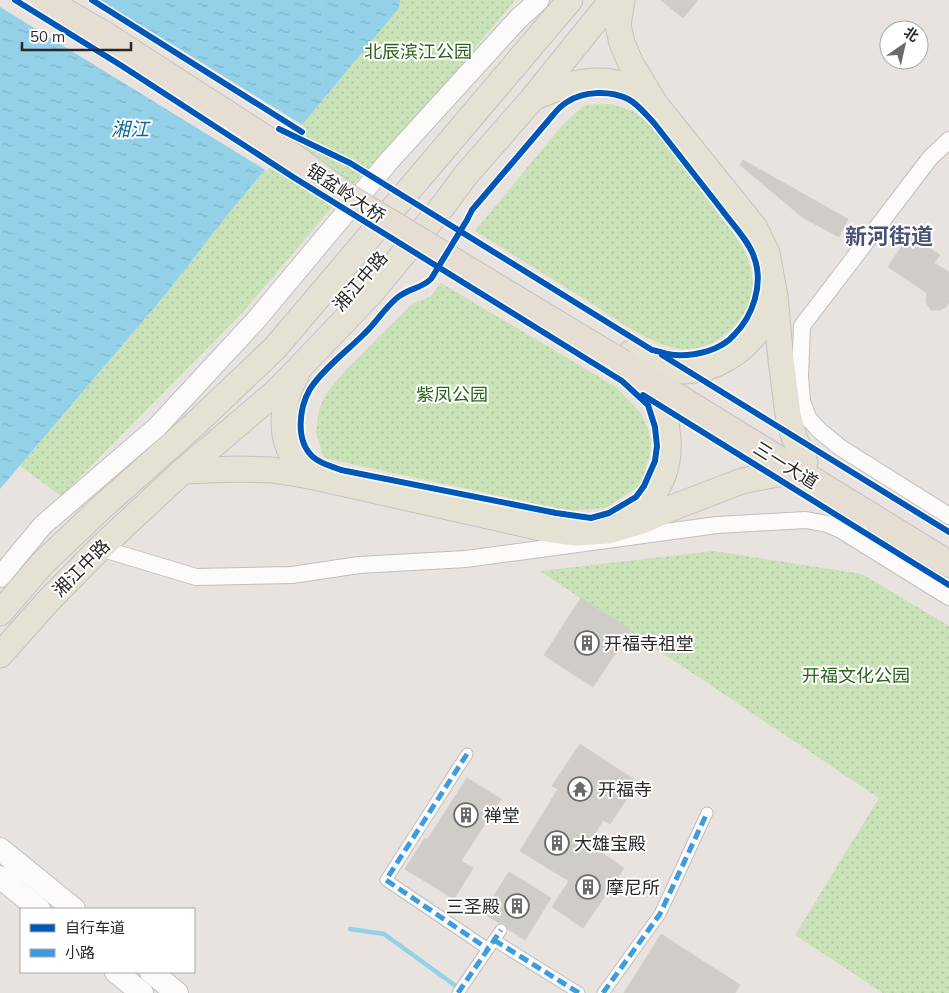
<svg xmlns="http://www.w3.org/2000/svg" width="949" height="993" font-family="Mulish,'Noto Sans SC',sans-serif">
	<style>
		.park { fill: url(#park-dots) }
		.water { fill: url(#water-ripples) }
		.pier { fill: #e8e3de }
		.lines { fill: none; stroke-linecap: round; stroke-linejoin: round }
		.stream { stroke: #93d1e8; stroke-width: 4.5 }
		.building { fill: #d0cdc9; stroke: #d2cfcb }
		.pedestrian-casing { stroke: #c1bfc0; stroke-width: 13 }
		.minor-casing { stroke: #c1bfc0; stroke-width: 18 }
		.tertiary-casing { stroke: #c1bfc0; stroke-width: 22 }
		.secondary-casing { stroke: #c1bfc0; stroke-width: 24 }
		.primary-casing { stroke: #c4c2c0; stroke-width: 27 }
		.trunk-casing { stroke: #c4c2c0; stroke-width: 28 }
		.pedestrian { stroke: #fcfbfa; stroke-width: 11 }
		.minor { stroke: #fcfbfa; stroke-width: 16 }
		.tertiary { stroke: #fcfbfa; stroke-width: 20 }
		.secondary { stroke: #fcfbfa; stroke-width: 22 }
		.primary { stroke: #e5e1d3; stroke-width: 25 }
		.trunk { stroke: #e6ded3; stroke-width: 26 }
		.trunk-bridge-casing { stroke: #c4c2c0; stroke-width: 28; stroke-linecap: butt }
		.trunk-bridge { stroke: #e6ded3; stroke-width: 26 }
		.quiet { stroke: #3d9ce1; stroke-width: 5; stroke-dasharray: 10 5; stroke-linecap: butt }
		.cycleway-casing { stroke: #fff; stroke-width: 9 }
		.cycleway { stroke: #0057b8; stroke-width: 6 }
		.labels { text-anchor: middle; dominant-baseline: central; stroke-width: 4; stroke-linejoin: round; paint-order: stroke }
		.park-label { font-size: 18px; fill: #28641a; stroke: #fff }
		.street-label { font-size: 18px; fill: #292929; stroke: #fff }
		.poi-label { font-size: 18px; fill: #292929; stroke: #fff; text-anchor: start }
		.water-label { font-size: 19px; font-style: italic; fill: #0f6697; stroke: #fff }
		.district-label { font-size: 22px; font-weight: bold; fill: #4a5279; stroke: #fff }
	</style>
	<defs>
		<pattern id="park-dots" width="8" height="8" patternUnits="userSpaceOnUse" patternTransform="scale(1.25)"><rect width="8" height="8" fill="#c9e2b7"/><path d="M2 2h.1M6 6h.1" fill="none" stroke="#adc29d" stroke-width="1.8" stroke-linecap="round"/></pattern>
		<pattern id="water-ripples" width="26" height="14" patternUnits="userSpaceOnUse" patternTransform="scale(1.25)"><rect width="26" height="14" fill="#93d1e8"/><path d="M2 4q2-2 4 0t4 0M15 11q2-2 4 0t4 0" fill="none" stroke="#7fb3c7"/></pattern>
	</defs>
	<rect width="100%" height="100%" fill="#e8e3de"/>
	<g class="park">
		<path d="M 400,0 L 515,0 L 445,84 L 327,213 L 244,311 L 61,496 L 20,466 L 165,295 L 229,213 L 399,8 Z"/>
		<path d="M 611,104 L 633,111 L 654,128 L 741,244 C 754,267 758,293 743,316 C 729,335 707,351 682,349 C 653,347 613,317 588,301 C 550,278 512,254 475,231 L 564,123 L 585,105 Z"/>
		<path d="M 441,283 L 616,387 L 641,413 L 649,432 L 651,442 L 650,455 L 640,486 L 605,508 L 570,511 L 324,458 L 316,432 L 319,409 L 327,392 L 345,371 L 413,303 L 430,297 Z"/>
		<path d="M 714,551 L 862,574 L 949,626 L 949,993 L 883,993 L 795,935 L 879,798 L 540,571 Z"/>
	</g>
	<path class="water" d="M 0,0 L 400,0 L 399,8 L 229,213 L 165,295 L 0,489 Z"/>
	<path class="pier" d="M 0,0 L 100,0 L 304,126 L 267,171 L 0,7 Z"/>
	<g class="lines">
		<path class="stream" d="M 350,929 L 384,934 L 460,989"/>
	</g>
	<g class="building">
		<path d="M 661,0 L 698,0 L 683,18 Z"/>
		<path d="M 743,160 L 848,219 L 839,237 L 802,217 L 740,165 Z"/>
		<path d="M 909,235 L 940,255 L 934,263 L 949,272 L 949,302 L 946,307 L 940,310 L 931,310 L 926,302 L 927,293 L 888,267 Z"/>
		<path d="M 581,598 L 631,630 L 593,687 L 544,655 Z"/>
		<path d="M 580,744 L 638,782 L 610,824 L 603,820 L 589,844 L 624,868 L 583,928 L 552,907 L 569,881 L 520,851 L 558,789 L 552,786 Z"/>
		<path d="M 467,778 L 501,799 L 461,861 L 473,868 L 454,899 L 405,869 L 425,838 L 427,840 Z"/>
		<path d="M 509,872 L 551,898 L 525,940 L 508,929 L 505,924 L 499,923 L 483,913 Z"/>
		<path d="M 661,934 L 740,985 L 735,993 L 624,993 Z"/>
	</g>
	<g class="lines">
		<g class="pedestrian-casing">
			<g id="pedestrian">
				<path d="M 467,754 L 386,880 L 488,949"/>
				<path d="M 494,940 L 579,993"/>
				<path d="M 458,993 L 501,930"/>
				<path d="M 603,993 L 660,914 L 707,813"/>
			</g>
		</g>
		<g class="minor-casing">
			<g id="minor">
				<path d="M 949,140 L 930,158 L 802,326 L 800,376 L 802,401 L 808,418 L 820,431 L 841,448 L 949,516"/>
				<path d="M 100,548 L 196,577 L 292,575 L 359,565 L 466,559 L 717,525 L 806,520 L 827,524 L 841,530 L 949,597"/>
			</g>
		</g>
		<g class="tertiary-casing">
			<path id="tertiary" d="M 0,577 L 43,525 L 157,427 L 256,320 L 388,162 L 518,19 L 539,0"/>
		</g>
		<g class="secondary-casing">
			<g id="secondary">
				<path d="M 0,849 L 74,909"/>
				<path d="M 0,877 L 39,909"/>
				<path d="M 116,972 L 142,993"/>
				<path d="M 151,972 L 177,993"/>
			</g>
		</g>
		<g class="primary-casing">
			<g id="primary">
				<path d="M 622,0 L 618,25 L 622,43 L 631,64 L 656,105 L 755,228 L 767,253 L 775,296 L 780,351 L 788,415 L 794,437 L 805,462"/>
				<path d="M 535,97 C 575,80 616,70 652,101"/>
				<path d="M 631,353 C 648,359 668,371 686,371 C 715,370 745,351 760,327 C 766,317 767,305 770,294"/>
				<path d="M 296,376 C 282,399 279,435 294,458 C 298,464 305,470 310,476"/>
				<path d="M 183,471 L 237,469 L 272,470 L 310,476 L 546,529 L 576,533 L 608,531 L 642,521 L 669,509 L 742,481 L 777,474 L 799,473"/>
				<path d="M 627,520 C 658,495 673,470 667,430 C 664,407 655,391 638,377"/>
				<path d="M 0,613 L 42,564 L 102,507 L 194,425 L 275,348 L 570,0"/>
				<path d="M 0,655 L 49,600 L 100,548 L 183,471 L 277,391 L 371,293 L 443,206 L 465,176 L 533,98 L 612,0"/>
			</g>
		</g>
		<g class="trunk-casing">
			<path id="trunk" d="M 624,364 L 949,564"/>
		</g>
		<use href="#pedestrian" class="pedestrian"/>
		<use href="#minor" class="minor"/>
		<use href="#tertiary" class="tertiary"/>
		<use href="#secondary" class="secondary"/>
		<use href="#primary" class="primary"/>
		<use href="#trunk" class="trunk"/>
		<g class="trunk-bridge-casing">
			<path id="trunk-bridge" d="M 45,0 L 105,35 L 291,155 L 351,199 L 624,364"/>
		</g>
		<use href="#trunk-bridge" class="trunk-bridge"/>
		<g class="quiet">
			<path d="M 467,754 L 386,880 L 488,949"/>
			<path d="M 494,940 L 579,993"/>
			<path d="M 458,993 L 501,930"/>
			<path d="M 603,993 L 660,914 L 707,813"/>
		</g>
		<g class="cycleway-casing">
			<g id="cycleway">
				<path d="M 15,0 L 122,66 L 293,177 L 622,381 L 648,405 L 655,427 L 657,446 L 655,461 L 644,486 L 636,497 L 609,513 L 591,518 L 556,513 L 341,470 C 331,466 321,464 313,457 C 295,441 299,408 310,389 C 323,369 347,351 364,334 C 376,323 388,303 401,295 C 411,288 422,288 431,279 L 467,220 L 472,210 L 553,115 C 557,110 562,105 567,102 C 584,91 610,90 628,99 C 638,104 646,115 654,123 C 677,152 699,181 722,210 C 732,224 749,241 754,257 C 764,284 753,316 734,335 C 720,351 695,356 675,355 C 667,355 659,351 652,350 L 350,163 L 279,129"/>
				<path d="M 92,0 L 302,132"/>
				<path d="M 662,355 L 949,532"/>
				<path d="M 643,395 L 949,585"/>
			</g>
		</g>
		<use href="#cycleway" class="cycleway"/>
	</g>
	<defs>
		<g id="building-ring" transform="scale(1.25)"><circle r="9.5" fill="#fff" stroke="#6c6a68" stroke-width="1.5"/><path d="M-4-6H4V6H1V3H-1V6H-4ZM-2.5-4.3h1.7v1.8h-1.7ZM.8-4.3h1.7v1.8H.8ZM-2.5-1h1.7V.8h-1.7ZM.8-1h1.7V.8H.8Z" fill="#6c6a68"/></g>
		<g id="temple-ring" transform="scale(1.25)"><circle r="9.5" fill="#fff" stroke="#6c6a68" stroke-width="1.5"/><path d="M0-6L5-2H3V0L6.5 2.5H4V6H1.5V3h-3V6H-4V2.5H-6.5L-3 0V-2H-5Z" fill="#6c6a68"/></g>
	</defs>
	<g fill-rule="evenodd">
		<use href="#building-ring" x="587" y="643"/>
		<use href="#temple-ring" x="580" y="789"/>
		<use href="#building-ring" x="466" y="815"/>
		<use href="#building-ring" x="557" y="843"/>
		<use href="#building-ring" x="588" y="887"/>
		<use href="#building-ring" x="517" y="906"/>
	</g>
	<g class="labels">
		<g class="park-label">
			<text x="418" y="51">北辰滨江公园</text>
			<text x="452" y="394">紫凤公园</text>
			<text x="856" y="675">开福文化公园</text>
		</g>
		<g class="street-label">
			<text transform="translate(346 193) rotate(34)">银盆岭大桥</text>
			<text transform="translate(360 281) rotate(-49)">湘江中路</text>
			<text transform="translate(786 465) rotate(32)">三一大道</text>
			<text transform="translate(81 568) rotate(-45)">湘江中路</text>
		</g>
		<g class="poi-label">
			<text x="604" y="643">开福寺祖堂</text>
			<text x="598" y="789">开福寺</text>
			<text x="484" y="815">禅堂</text>
			<text x="574" y="843">大雄宝殿</text>
			<text x="606" y="887">摩尼所</text>
			<text x="500" y="906" text-anchor="end">三圣殿</text>
		</g>
		<g class="water-label">
			<text x="130" y="129">湘江</text>
		</g>
		<g class="district-label">
			<text x="889" y="236">新河街道</text>
		</g>
	</g>
	<rect x="20" y="908" width="175" height="65" fill="#ffffff" stroke="#a9a9a9"/>
	<rect x="30" y="924" width="25" height="8" fill="#0057b8" stroke="#a9a9a9"/>
	<text x="65" y="933" font-size="15" fill="#292929">自行车道</text>
	<rect x="30" y="949" width="25" height="8" fill="#3d9ce1" stroke="#a9a9a9"/>
	<text x="65" y="958" font-size="15" fill="#292929">小路</text>
	<g transform="translate(904 45) rotate(34)"><circle r="24" fill="#ffffff" stroke="#a9a9a9"/>
	<path d="M0-4L9 19L0 12L-9 19Z" fill="#6c6a68"/>
	<text y="-8" font-size="14" font-weight="bold" text-anchor="middle" fill="#292929">北</text>
	</g>
	<path d="M22 42v8h109v-8" fill="none" stroke="#292929" stroke-width="2.5"/>
	<text x="30" y="42" font-size="15" fill="#292929" stroke="#ffffff" stroke-width="4" paint-order="stroke">50 m</text>
</svg>
